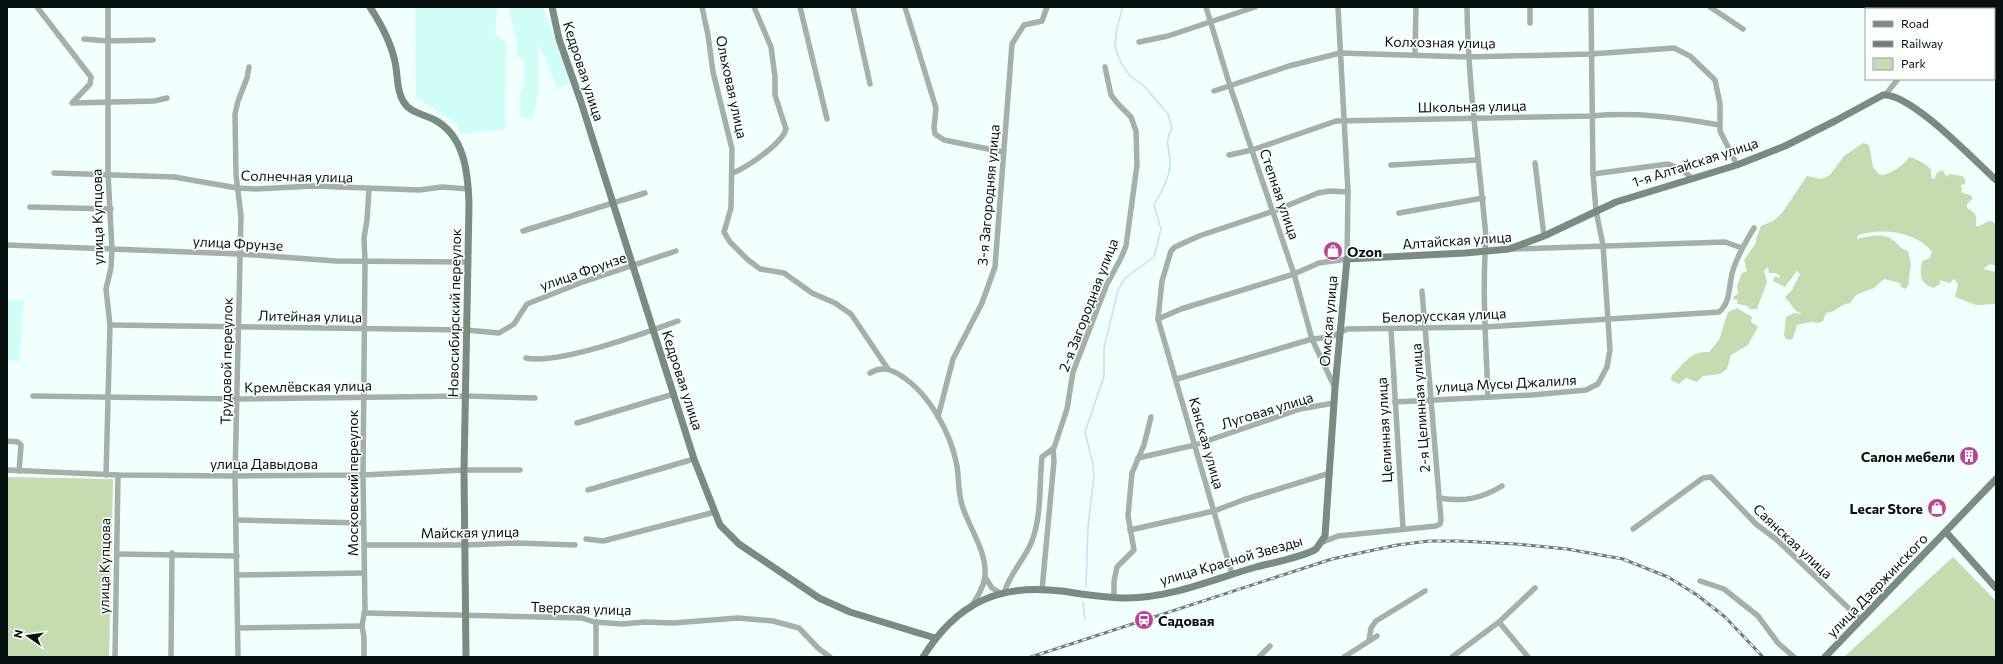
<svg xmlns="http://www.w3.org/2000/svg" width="2003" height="664" font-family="Commissioner,sans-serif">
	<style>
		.built { fill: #d0fef9 }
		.green { fill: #c6dbaf }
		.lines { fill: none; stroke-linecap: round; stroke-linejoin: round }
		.stream { stroke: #c4e0fd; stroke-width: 1.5 }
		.street { stroke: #a4b0a8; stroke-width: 5.5 }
		.secondary { stroke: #7a8b81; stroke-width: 7 }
		.rail-casing { stroke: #707c7a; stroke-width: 3 }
		.rail { stroke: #fff; stroke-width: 1.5; stroke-dasharray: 4.5; stroke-linecap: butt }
		.labels { text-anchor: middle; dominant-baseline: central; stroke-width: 3; stroke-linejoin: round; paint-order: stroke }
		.street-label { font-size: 14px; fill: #05100f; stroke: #fff }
		.poi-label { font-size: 14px; font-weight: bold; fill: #05100f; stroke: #fff; text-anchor: start }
	</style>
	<rect width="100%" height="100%" fill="#f1fffd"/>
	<g class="built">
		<path d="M 415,7 L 498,7 L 495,34 L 506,42 L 505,129 L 460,134 L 456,123 L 416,98 Z"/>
		<path d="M 508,7 L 543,7 L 571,81 L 558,90 L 538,42 L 538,96 L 533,119 L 520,117 L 521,89 L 524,88 L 524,62 L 517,56 L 517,43 Z"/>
		<path d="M 7,300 L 24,300 L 19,361 L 7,361 Z"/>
	</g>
	<g class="green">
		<path d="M 1863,143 L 1869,145 L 1873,167 L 1880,175 C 1889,176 1905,164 1909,157 C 1917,159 1926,163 1931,170 L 1931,178 L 1935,179 L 1936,174 L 1942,170 L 1947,177 L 1949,174 L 1962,176 L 1965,179 L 1965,184 L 1961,185 L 1962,193 L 1970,195 L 1973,198 L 1967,204 L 1967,208 C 1976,213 1977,216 1976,226 C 1982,227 1985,221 1992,221 L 1996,225 L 1996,266 L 1990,264 L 1983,269 L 1996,272 L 1996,304 L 1976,305 L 1955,297 L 1958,284 L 1954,279 L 1950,283 L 1939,280 L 1941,283 L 1934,288 C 1920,284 1919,275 1922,261 L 1930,258 L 1932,251 C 1913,231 1883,228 1858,235 L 1857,239 C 1868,237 1883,232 1893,240 C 1900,245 1898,248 1908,251 L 1911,264 L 1908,286 L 1905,289 L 1901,287 L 1900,283 L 1884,279 L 1874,288 L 1856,295 L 1850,303 C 1841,304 1836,312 1826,313 L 1823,321 L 1819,323 L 1811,322 L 1797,325 L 1793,338 L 1790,340 L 1786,339 L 1784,335 L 1786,317 L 1794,313 L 1802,314 L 1796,311 L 1785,297 L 1792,290 L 1800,274 L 1797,271 L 1785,287 L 1773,281 L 1775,276 L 1779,278 L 1780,276 L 1775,273 L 1769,273 L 1768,267 L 1764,271 L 1767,282 L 1757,309 L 1749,309 L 1748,306 L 1737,304 L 1738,300 L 1733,299 L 1734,296 L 1738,294 L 1737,286 L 1742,273 L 1747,271 L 1744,260 L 1756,243 L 1756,239 L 1761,226 L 1773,221 L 1782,213 L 1807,176 L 1821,179 L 1830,175 L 1844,156 Z"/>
		<path d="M 1737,308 L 1752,317 L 1751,322 L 1758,327 L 1748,345 L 1731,355 L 1727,369 L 1720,374 L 1703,376 L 1697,382 L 1686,378 L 1679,384 L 1671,380 L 1672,375 C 1685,363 1690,351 1709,352 L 1719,340 L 1728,312 Z"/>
		<path d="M 7,477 L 113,479 L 109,657 L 7,657 Z"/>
		<path d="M 1953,557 L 1996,601 L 1996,657 L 1844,657 Z"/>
	</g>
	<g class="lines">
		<g class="stream">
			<path d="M 1086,587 L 1088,526 L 1094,478 L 1093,465 L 1085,432 L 1104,376 L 1104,348 L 1118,290 L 1125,278 L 1154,257 L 1161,229 L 1154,205 C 1161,192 1169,180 1170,165 C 1171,150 1163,143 1172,129 L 1168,114 L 1144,86 L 1130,76 L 1121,63 L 1115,47 L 1117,28 L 1123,7"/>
			<path d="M 1083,602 L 1085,620"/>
		</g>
		<g class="street">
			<path d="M 37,7 L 91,77 L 90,84 L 72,103 L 154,101 L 167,98"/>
			<path d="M 702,7 L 708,35 L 713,72 L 732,149 L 731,208 L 724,232 L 730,242 L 747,259 L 760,269 L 784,273 L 812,293 L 835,303 L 851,314 L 888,369"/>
			<path d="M 800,7 L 827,119"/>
			<path d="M 853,7 L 870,84"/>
			<path d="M 905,7 L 936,108 L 934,127 L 935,134 L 944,140 L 1003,152"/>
			<path d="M 1206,7 L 1230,86 L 1294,274 L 1312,339 L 1335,388"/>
			<path d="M 1467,7 C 1468,84 1479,160 1486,237 C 1482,290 1486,344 1488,397"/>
			<path d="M 1530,7 L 1530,23"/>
			<path d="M 1710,7 L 1743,29"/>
			<path d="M 1891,7 L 1895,9"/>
			<path d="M 84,39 L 108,41 L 153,40"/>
			<path d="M 1139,42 L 1168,36 L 1255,7"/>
			<path d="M 1415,54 L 1416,7"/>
			<path d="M 1214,91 L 1289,66 L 1340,53 L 1468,57 L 1591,54 L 1674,48 L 1690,56 L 1715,80 L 1720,104 L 1720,131 L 1737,165"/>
			<path d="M 1886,94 L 1898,79"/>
			<path d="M 1229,155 L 1252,150 L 1336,121 L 1591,116 C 1635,112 1676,117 1719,125"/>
			<path d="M 1535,163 L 1544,236"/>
			<path d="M 1391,165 L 1477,160"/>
			<path d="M 54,173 L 174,177 L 237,188 L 256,189 L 313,186 L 419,190 L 442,187 L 469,189"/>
			<path d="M 733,173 C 747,167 782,144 786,129 L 775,95 L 775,77 L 771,47 L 754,7"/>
			<path d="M 1593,174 L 1668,164 L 1681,169 L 1693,179"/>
			<path d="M 30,207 L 111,209"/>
			<path d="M 1399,213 L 1483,198"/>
			<path d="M 523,231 L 645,193"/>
			<path d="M 7,245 L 240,254 L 336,261 L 467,262"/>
			<path d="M 1513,249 L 1725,242 L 1742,248"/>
			<path d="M 1158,319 L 1181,309 L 1294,274 L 1319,263 L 1347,259 L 1348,192 L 1338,7"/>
			<path d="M 110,325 L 466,330 L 499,333 L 514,324 L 527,304 L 580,283 L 676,251"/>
			<path d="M 1391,330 L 1403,528"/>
			<path d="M 526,358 C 558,365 645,333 678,321"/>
			<path d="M 870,373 C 881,366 890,369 900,375 C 929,393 951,433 957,466 C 959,478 958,492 962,505 C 969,528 987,551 985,576 C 984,587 977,598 971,607"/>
			<path d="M 1177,379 L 1312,339 L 1331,337 L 1347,329 L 1485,327 L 1719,312 C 1732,302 1728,282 1734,267 C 1739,253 1746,241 1754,228"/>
			<path d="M 33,396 L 236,399 L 466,396 L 535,398"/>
			<path d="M 1395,402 L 1532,395 L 1586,390 L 1598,384 L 1607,367 L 1610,350 L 1603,245 L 1596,211 L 1593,174 L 1591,7"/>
			<path d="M 938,417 L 953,359 L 982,303 L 995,267 L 1012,44 L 1024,25 L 1042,21 L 1047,7"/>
			<path d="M 577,423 L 674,394"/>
			<path d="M 7,441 L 18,442 L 21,445 L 19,471"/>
			<path d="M 1138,458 L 1195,445 L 1300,409 L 1334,403"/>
			<path d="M 7,470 L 118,475 L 235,476 L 363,475 L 464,470 L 520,470"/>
			<path d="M 106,475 L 110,325 L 106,289 L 111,268 L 112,250 L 108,173 L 108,7"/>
			<path d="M 588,490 L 694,459"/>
			<path d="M 1439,498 C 1463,502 1481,499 1502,486"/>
			<path d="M 237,520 L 363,523"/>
			<path d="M 1633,529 L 1703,478 L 1711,477 L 1756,524 L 1777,540 L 1861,620"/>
			<path d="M 1130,530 L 1214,511 L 1243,500 L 1330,473"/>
			<path d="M 586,539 L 603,541 L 715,512"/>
			<path d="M 1323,542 L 1338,536 L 1436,526 L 1440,524 L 1441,520 L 1422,291"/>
			<path d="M 365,545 L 466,545 L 516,543 L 575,545"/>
			<path d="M 117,554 L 237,556"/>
			<path d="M 1232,574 L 1158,319 L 1162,281 L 1171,251 L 1175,247 L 1199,236 L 1274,211 L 1318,193 L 1330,191 L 1348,192"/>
			<path d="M 237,575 L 364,573"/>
			<path d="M 985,577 L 992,588 L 1000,593"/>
			<path d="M 1700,581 L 1724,589 L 1758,616 L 1778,643 L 1794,657"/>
			<path d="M 1042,590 L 1054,461 L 1053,450"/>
			<path d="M 1004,593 C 1010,573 1025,559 1032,541 C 1042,514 1039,485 1042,457 L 1054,448 L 1067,409 L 1073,372 L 1107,284 L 1121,258 L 1126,246 L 1137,165 L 1136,131 L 1131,117 L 1118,104 L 1111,95 L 1105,67"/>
			<path d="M 1114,598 L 1114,581 L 1117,567 L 1134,550 L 1128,516 L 1132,473 L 1144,445 L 1151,417"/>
			<path d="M 365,613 L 582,618 L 594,622 L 622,624 L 645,622 L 673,623 L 738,618 L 773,621 L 799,628 L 818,648 L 830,657"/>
			<path d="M 1499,622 L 1528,657"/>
			<path d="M 238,628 L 362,626"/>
			<path d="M 1369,641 L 1371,628 L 1376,621 L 1425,591"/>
			<path d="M 115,657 L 118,475"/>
			<path d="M 171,657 L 172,553"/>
			<path d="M 238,657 L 235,476 L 241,216 L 236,175 L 235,114 L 238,101 L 247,78 L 249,67"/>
			<path d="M 364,657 L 364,637 L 362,626 L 365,609 L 363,475 L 365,261 L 364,238 L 367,220 L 369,189"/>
			<path d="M 596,657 L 596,622"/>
			<path d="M 1259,657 L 1270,646"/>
			<path d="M 1344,657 L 1377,636"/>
			<path d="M 1452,657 L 1499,622 L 1535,588"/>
		</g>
		<g class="secondary">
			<path d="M 370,7 C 381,24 391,42 395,62 C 398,74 396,90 403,101 C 409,112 422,114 433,119 C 465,135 468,173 469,204 L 464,470 L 466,657"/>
			<path d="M 552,7 L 559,39 L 581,102 L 694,459 L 720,525 L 739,544 L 819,598 L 850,612 L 935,638"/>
			<path d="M 1946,532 L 1996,588"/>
			<path d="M 923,657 C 956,604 998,583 1061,591 C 1083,594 1104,598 1127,598 C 1171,598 1214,579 1256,567 C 1271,563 1304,557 1316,549 L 1325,536 L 1335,388 L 1347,259 L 1465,253 L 1509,249 L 1544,236 L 1616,202 L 1737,165 L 1785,146 L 1835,121 L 1883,95 C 1911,93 1974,160 1996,180"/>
			<path d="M 1825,657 L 1996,479"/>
		</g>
		<g class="rail-casing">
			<path id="rail" d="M 1031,657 L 1332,559 L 1397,545 L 1429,541 L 1459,541 L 1516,544 L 1567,549 L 1623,559 L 1668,577 L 1697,595 L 1725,617 L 1763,657"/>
		</g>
		<use href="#rail" class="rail"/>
	</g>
	<defs>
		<g id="shop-disc" transform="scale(1)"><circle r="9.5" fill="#b49" stroke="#fff"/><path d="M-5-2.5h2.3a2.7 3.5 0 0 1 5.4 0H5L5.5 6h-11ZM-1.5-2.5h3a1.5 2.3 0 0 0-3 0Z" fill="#fff"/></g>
		<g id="building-disc" transform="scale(1)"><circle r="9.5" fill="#b49" stroke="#fff"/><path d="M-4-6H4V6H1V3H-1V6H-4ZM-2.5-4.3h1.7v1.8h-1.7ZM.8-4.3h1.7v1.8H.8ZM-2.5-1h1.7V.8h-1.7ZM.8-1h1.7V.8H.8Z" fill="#fff"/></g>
		<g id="station-disc" transform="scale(1)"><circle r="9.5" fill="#b49" stroke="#fff"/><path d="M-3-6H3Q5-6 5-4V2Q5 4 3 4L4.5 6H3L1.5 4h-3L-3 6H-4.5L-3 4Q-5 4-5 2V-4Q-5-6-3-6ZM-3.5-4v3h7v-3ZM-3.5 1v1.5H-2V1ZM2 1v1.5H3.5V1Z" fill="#fff"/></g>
	</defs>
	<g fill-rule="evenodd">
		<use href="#shop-disc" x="1333" y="251"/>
		<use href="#building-disc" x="1969" y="456"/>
		<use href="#shop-disc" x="1937" y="508"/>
		<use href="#station-disc" x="1144" y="620"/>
	</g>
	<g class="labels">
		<g class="street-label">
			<text transform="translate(1440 42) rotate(1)">Колхозная улица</text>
			<text transform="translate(584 71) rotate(72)">Кедровая улица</text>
			<text transform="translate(732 87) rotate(78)">Ольховая улица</text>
			<text transform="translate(1472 106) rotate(-1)">Школьная улица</text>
			<text transform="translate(1695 162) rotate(-18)">1-я Алтайская улица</text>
			<text transform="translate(297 176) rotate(1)">Солнечная улица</text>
			<text transform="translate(1280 194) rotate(71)">Степная улица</text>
			<text transform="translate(988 195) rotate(-85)">3-я Загородняя улица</text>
			<text transform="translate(97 217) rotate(-91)">улица Купцова</text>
			<text transform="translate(1457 240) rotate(-4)">Алтайская улица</text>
			<text transform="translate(238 243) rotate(3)">улица Фрунзе</text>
			<text transform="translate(583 271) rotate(-19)">улица Фрунзе</text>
			<text transform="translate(1088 305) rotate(-69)">2-я Загородная улица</text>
			<text transform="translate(454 313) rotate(-89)">Новосибирский переулок</text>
			<text transform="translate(1444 315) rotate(-2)">Белорусская улица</text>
			<text transform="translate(310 316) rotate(1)">Литейная улица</text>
			<text transform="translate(1328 321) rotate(-85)">Омская улица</text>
			<text transform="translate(226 361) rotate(-89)">Трудовой переулок</text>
			<text transform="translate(683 380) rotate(72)">Кедровая улица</text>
			<text transform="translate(1506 383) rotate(-3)">улица Мусы Джалиля</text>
			<text transform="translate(308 386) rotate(-1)">Кремлёвская улица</text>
			<text transform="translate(1420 408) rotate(-94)">2-я Целинная улица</text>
			<text transform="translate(1267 410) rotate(-17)">Луговая улица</text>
			<text transform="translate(1384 430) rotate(-93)">Целинная улица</text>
			<text transform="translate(1207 443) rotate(74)">Канская улица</text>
			<text x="264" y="463">улица Давыдова</text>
			<text transform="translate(352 483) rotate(-90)">Московский переулок</text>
			<text transform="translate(470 532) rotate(-1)">Майская улица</text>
			<text transform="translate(1793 541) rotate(43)">Саянская улица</text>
			<text transform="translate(1231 560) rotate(-16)">улица Красной Звезды</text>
			<text transform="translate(104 566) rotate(-89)">улица Купцова</text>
			<text transform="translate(1877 585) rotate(-46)">улица Дзержинского</text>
			<text transform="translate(581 608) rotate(2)">Тверская улица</text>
		</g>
		<g class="poi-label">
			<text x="1347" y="251">Ozon</text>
			<text x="1955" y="456" text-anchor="end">Салон мебели</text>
			<text x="1923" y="508" text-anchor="end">Lecar Store</text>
			<text x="1158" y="620">Садовая</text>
		</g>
	</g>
	<rect width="2003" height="664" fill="none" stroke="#05100f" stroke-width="16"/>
	<rect x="1865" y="8" width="130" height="72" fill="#ffffff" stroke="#9b9f9f"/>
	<rect x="1873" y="21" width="20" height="6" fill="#7a8b81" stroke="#9b9f9f"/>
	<text x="1901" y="28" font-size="12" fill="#05100f">Road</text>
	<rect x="1873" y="41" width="20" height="6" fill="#707c7a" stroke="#9b9f9f"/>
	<text x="1901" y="48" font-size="12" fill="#05100f">Railway</text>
	<rect x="1873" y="58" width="20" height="12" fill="#c6dbaf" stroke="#9b9f9f"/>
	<text x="1901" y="68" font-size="12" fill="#05100f">Park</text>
	<g transform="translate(28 636) rotate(283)" stroke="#ffffff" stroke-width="3" paint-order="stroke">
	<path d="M0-3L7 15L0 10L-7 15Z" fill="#05100f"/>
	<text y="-6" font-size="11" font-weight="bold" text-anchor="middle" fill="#05100f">N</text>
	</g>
</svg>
